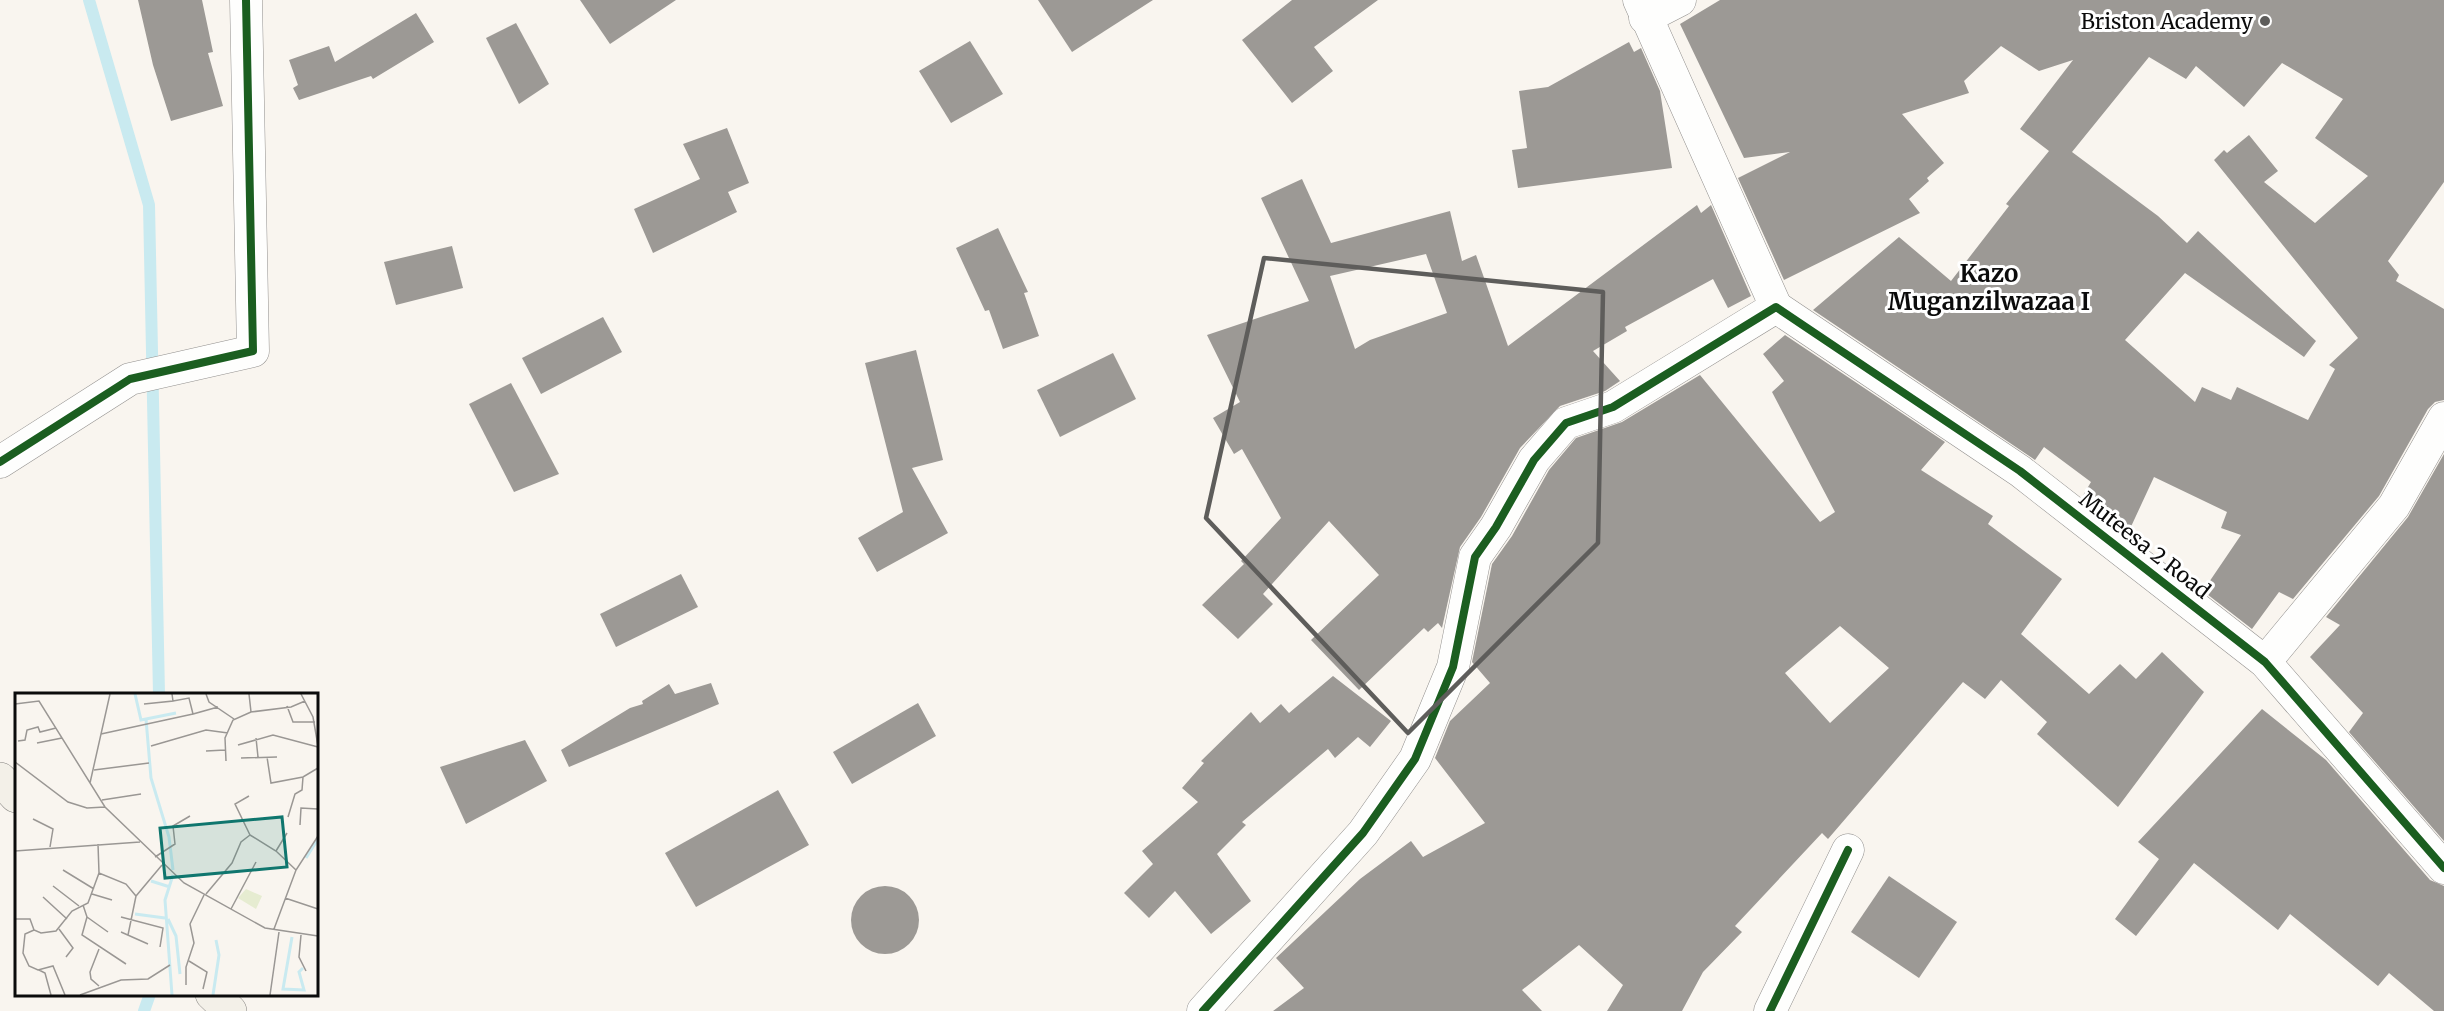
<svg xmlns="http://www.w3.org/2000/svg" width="2444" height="1011" font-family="Merriweather,serif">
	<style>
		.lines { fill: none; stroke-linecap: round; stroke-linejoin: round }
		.stream { stroke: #c9eaf0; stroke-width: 12 }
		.building { fill: #9c9995; fill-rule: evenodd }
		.minor-casing { stroke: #92908e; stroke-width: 33 }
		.secondary-casing { stroke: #898784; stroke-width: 34 }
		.minor { stroke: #fefefd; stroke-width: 32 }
		.secondary { stroke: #f3f0e8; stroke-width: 33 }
		.cycleway-casing { stroke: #fff; stroke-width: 11 }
		.cycleway { stroke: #1b5e20; stroke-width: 8 }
		.marked { fill: none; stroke: #5e5d5b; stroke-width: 4.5; stroke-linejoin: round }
		.poi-dot { fill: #5e5d5b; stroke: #fff; stroke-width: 2 }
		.labels { text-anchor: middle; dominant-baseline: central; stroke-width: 6; stroke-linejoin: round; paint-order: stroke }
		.poi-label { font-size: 21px; fill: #0b0b0b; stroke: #fff; text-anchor: end }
		.street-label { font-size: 21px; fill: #0b0b0b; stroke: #fff }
		.quarter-label { font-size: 24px; font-weight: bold; fill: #0b0b0b; stroke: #fff }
		.inset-river { fill: none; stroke: #c9eaf0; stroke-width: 3 }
		.inset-road { fill: none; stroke: #9a9794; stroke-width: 1.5 }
		.view { fill: #0f766e; fill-opacity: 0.15; stroke: #0f766e; stroke-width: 3 }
		.inset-edge { fill: none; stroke: #0b0b0b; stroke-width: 3 }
	</style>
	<rect width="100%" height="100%" fill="#f9f5ef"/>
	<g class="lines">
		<g class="stream">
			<path d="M 89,0 L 149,205 L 159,694"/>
			<path d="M 144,1011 L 150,994"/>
		</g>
	</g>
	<g class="building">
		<path d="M 138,0 L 202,0 L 213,52 L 208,53 L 223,106 L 171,121 L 153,65 Z"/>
		<path d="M 580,0 L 676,0 L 610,44 Z"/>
		<path d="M 1038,0 L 1153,0 L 1072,52 Z"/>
		<path d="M 1292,0 L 1378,0 L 1314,47 L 1333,71 L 1292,103 L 1242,40 Z"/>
		<path d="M 1720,0 L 2444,0 L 2444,182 L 2388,261 L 2399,275 L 2396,281 L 2444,309 L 2444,400 L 2435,402 L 2428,409 L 2379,496 L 2293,599 L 2279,592 L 2252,629 L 2203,591 L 2241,535 L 2221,528 L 2227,512 L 2154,477 L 2129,531 L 2124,529 L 2082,497 L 2091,482 L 2044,447 L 2035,460 L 1813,310 L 1899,237 L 1951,281 L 2009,206 L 2006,204 L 2049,151 L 2020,129 L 2073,60 L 2039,71 L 2001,46 L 1964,81 L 1969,93 L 1902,114 L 1944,163 L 1927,178 L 1929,181 L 1909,199 L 1920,213 L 1784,280 L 1738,178 L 1790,152 L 1744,158 L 1680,24 ZM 2149,57 L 2186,79 L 2196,66 L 2244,107 L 2282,63 L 2343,99 L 2315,138 L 2368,176 L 2315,223 L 2264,182 L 2278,171 L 2249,135 L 2227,153 L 2224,150 L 2214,160 L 2358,338 L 2329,365 L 2335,369 L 2308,420 L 2237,387 L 2231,400 L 2202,387 L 2195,402 L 2125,340 L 2185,273 L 2304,357 L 2316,341 L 2198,231 L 2187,243 L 2158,216 L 2072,152 Z"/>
		<path d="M 416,13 L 434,42 L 373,79 L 371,76 L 299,100 L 293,88 L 298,85 L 289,60 L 329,46 L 335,62 Z"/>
		<path d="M 516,23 L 549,84 L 519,104 L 486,38 Z"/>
		<path d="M 970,41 L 1003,94 L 951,123 L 919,71 Z"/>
		<path d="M 1629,42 L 1634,52 L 1641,48 L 1660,91 L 1672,168 L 1518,188 L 1512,150 L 1527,148 L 1519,91 L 1548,87 Z"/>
		<path d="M 727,128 L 749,183 L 728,192 L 737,212 L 653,253 L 634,209 L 700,179 L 683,144 Z"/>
		<path d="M 1302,179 L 1331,243 L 1450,211 L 1462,261 L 1476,255 L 1508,346 L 1697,205 L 1701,213 L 1711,205 L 1751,296 L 1728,308 L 1713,279 L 1625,327 L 1627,331 L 1593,351 L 1620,381 L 1605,391 L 1560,406 L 1520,448 L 1481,517 L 1460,547 L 1442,628 L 1438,623 L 1428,632 L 1424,628 L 1359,690 L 1311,640 L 1379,575 L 1329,521 L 1263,594 L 1273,604 L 1238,639 L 1202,605 L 1244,564 L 1241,561 L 1281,518 L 1242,449 L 1234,454 L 1213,418 L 1240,402 L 1207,335 L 1309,301 L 1261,198 ZM 1426,254 L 1447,313 L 1370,340 L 1355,349 L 1330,276 Z"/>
		<path d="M 998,228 L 1028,292 L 1024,293 L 1039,336 L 1003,349 L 989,310 L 985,311 L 956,248 Z"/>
		<path d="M 452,246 L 463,288 L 396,305 L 384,262 Z"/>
		<path d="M 603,317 L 622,352 L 541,394 L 522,358 Z"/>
		<path d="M 1785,335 L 1945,442 L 1921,470 L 1993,516 L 1988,524 L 2062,579 L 2021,634 L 2089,694 L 2120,664 L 2136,679 L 2162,652 L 2204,692 L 2118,807 L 2037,734 L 2047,722 L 2001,680 L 1985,699 L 1963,682 L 1828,839 L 1822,833 L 1735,926 L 1742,932 L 1703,972 L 1682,1011 L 1607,1011 L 1623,985 L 1579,945 L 1522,990 L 1542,1011 L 1273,1011 L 1304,988 L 1276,958 L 1360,879 L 1411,841 L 1423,857 L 1485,823 L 1435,758 L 1450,721 L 1490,683 L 1472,662 L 1492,564 L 1512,536 L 1549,470 L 1576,438 L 1622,422 L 1700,375 L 1820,522 L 1835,512 L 1772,392 L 1784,381 L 1763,354 ZM 1840,626 L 1889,668 L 1830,723 L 1785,673 Z"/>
		<path d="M 916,350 L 943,460 L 912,468 L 948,533 L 877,572 L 858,538 L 903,512 L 865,363 Z"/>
		<path d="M 1113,353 L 1136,399 L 1060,437 L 1037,390 Z"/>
		<path d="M 511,383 L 559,474 L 514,492 L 469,404 Z"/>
		<path d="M 2444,454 L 2444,841 L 2349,732 L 2363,713 L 2310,657 L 2340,625 L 2326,617 L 2408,517 Z"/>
		<path d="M 681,574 L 698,607 L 616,647 L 600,614 Z"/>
		<path d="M 1333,676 L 1391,721 L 1370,747 L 1358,737 L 1335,758 L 1328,749 L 1242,822 L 1246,825 L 1217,854 L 1251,901 L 1211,934 L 1175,891 L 1149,918 L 1124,893 L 1153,864 L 1142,851 L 1198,802 L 1182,788 L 1204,763 L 1201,761 L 1251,712 L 1260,723 L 1281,704 L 1289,713 Z"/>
		<path d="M 711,683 L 719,704 L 569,767 L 561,750 L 630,708 L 643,704 L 642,701 L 669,684 L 675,694 Z"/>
		<path d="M 918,703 L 936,736 L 852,784 L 833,752 Z"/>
		<path d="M 2262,709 L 2326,760 L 2430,880 L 2444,886 L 2444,1011 L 2434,1011 L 2389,973 L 2378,986 L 2290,914 L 2278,930 L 2194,863 L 2136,936 L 2115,919 L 2159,859 L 2138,842 Z"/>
		<path d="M 525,740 L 547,781 L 466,824 L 440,767 Z"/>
		<path d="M 778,790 L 809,845 L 696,907 L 665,853 Z"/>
		<path d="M 1889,876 L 1957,922 L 1919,978 L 1851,932 Z"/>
		<circle cx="885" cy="920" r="34"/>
	</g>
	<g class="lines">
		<g class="minor-casing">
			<g id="minor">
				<path d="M 1639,0 L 1776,307"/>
				<path d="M 1645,18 L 1680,0"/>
				<path d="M 1776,307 L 2020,471 L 2265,662 L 2444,868"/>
				<path d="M 0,462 L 130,379 L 253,351 L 246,0"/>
				<path d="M 2265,662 L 2394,506 L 2444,418"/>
				<path d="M 1203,1011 L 1363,833 L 1415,759 L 1453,667 L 1475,557 L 1496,527 L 1534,460 L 1566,423 L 1613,407 L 1776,307"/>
				<path d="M 1770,1011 L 1848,850"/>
			</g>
		</g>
		<g class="secondary-casing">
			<g id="secondary">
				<path d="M 0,779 L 16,796"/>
				<path d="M 212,994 L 230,1011"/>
			</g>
		</g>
		<use href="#minor" class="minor"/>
		<use href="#secondary" class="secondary"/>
		<g class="cycleway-casing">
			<g id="cycleway">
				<path d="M 0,462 L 130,379 L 253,351 L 246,0"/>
				<path d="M 1203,1011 L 1363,833 L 1415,759 L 1453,667 L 1475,557 L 1496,527 L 1534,460 L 1566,423 L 1613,407 L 1776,307 L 2020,471 L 2265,662 L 2444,868"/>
				<path d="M 1770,1011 L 1848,850"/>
			</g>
		</g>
		<use href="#cycleway" class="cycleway"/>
	</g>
	<path class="marked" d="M 1264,258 L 1603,292 L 1598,543 L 1408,733 L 1206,518 Z"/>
	<circle class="poi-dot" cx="2265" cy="21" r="6"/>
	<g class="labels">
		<g class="poi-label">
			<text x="2253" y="21">Briston Academy</text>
		</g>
		<g class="street-label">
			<text transform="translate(2145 545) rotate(38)">Muteesa 2 Road</text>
		</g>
		<g class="quarter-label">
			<text x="1989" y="273">Kazo<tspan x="1989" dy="28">Muganzilwazaa I</tspan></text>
		</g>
	</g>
	<g transform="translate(15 693)">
		<rect width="303" height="303" fill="#f9f5ef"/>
		<path d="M 231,196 L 247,203 L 241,216 L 223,205 Z" fill="#e6ecd1"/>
		<path class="inset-river" d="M 120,1 L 126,27 L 161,20M 131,26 L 136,85 L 154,144 L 158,177M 291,165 L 303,146M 136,188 L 155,194M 120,221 L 150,225M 153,226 L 161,243 L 165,281M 277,244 L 268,296 L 289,297 L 284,279 L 288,275M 157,302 L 150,207 L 158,182M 198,302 L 204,262 L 201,247"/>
		<path class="inset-road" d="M 191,1 L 194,9 L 219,26M 234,1 L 236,19 L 276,14 L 290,8M 286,1 L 298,24 L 303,53M 158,8 L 174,5 L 178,21 L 203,14M 0,11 L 24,8 L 90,114 L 169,190 L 250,235 L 303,243M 129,11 L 158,8 L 157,1M 272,13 L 278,29 L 300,29M 86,41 L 178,21M 241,45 L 243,64M 3,48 L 10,47 L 12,37 L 23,34 L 25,39 L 41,35M 22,50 L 47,45M 223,52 L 258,42 L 303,54M 136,53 L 191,37 L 213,40M 191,58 L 210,57M 252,64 L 256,90 L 288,84 L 303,75M 226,65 L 262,64M 211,68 L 210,45 L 218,27 L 236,19M 0,69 L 53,109 L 72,115 L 90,114M 79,77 L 134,70M 75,90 L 95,1M 234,103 L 220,111 L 235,142M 87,107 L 126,101M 273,124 L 280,101 L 287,97 L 288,84M 18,126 L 38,136 L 35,154M 285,132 L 286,115 L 303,116M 235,142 L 261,158 L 281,177M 83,151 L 84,180M 0,158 L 125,149M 261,158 L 272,140M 140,164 L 160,151 L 158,133 L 175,123M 48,177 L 79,196M 38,193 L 64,213M 77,201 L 97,207M 191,201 L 217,170 L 226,149 L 235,142M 28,204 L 52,226M 270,205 L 303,216M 68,212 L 72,224 L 67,242 L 111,271M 216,216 L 241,169M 72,224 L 93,239M 106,224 L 148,235 L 145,254M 0,226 L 15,226 L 19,237 L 26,240 L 41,238 L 57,218 L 73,210 L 84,180 L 111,191 L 121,203 L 147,172M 44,236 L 58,255 L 51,264M 259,236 L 281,177 L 303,143M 19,237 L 10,241 L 8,260 L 14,273 L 23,277 L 38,273 L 50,302M 106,239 L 133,251M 113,242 L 121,203M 286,242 L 284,264 L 291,278M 174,268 L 192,279 L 188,296M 24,277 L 30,280 L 36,302M 171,292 L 171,274 L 179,250 L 175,231 L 189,202M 84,293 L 76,286 L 75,279 L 84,256M 65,302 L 106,287 L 133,286 L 155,272M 255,302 L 264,239"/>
		<path class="view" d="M 267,124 L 272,174 L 150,185 L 145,135 Z"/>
		<rect width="303" height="303" class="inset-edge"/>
	</g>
</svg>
